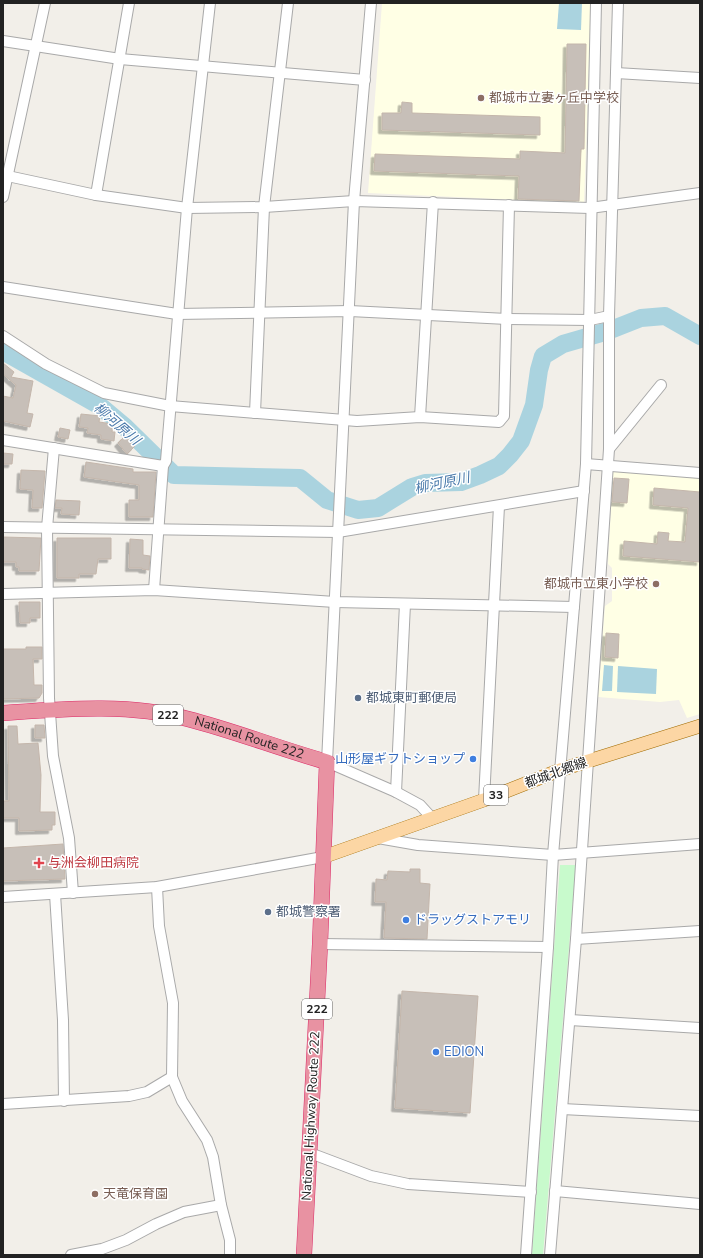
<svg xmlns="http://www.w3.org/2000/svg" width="703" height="1258" font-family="'Nunito Sans','Noto Sans JP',sans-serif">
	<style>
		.education { fill: #ffffe5 }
		.park { fill: #c8facc }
		.water { fill: #aad3df }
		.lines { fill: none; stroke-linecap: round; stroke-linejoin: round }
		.river { stroke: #aad3df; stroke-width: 18 }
		.building { fill: #c7bfb8; stroke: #c4b6ab; filter: url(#shadow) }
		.minor-casing { stroke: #a9a9a9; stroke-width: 12 }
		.major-casing { stroke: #a06b00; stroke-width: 14 }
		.highway-casing { stroke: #dc2a67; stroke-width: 16 }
		.minor { stroke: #fff; stroke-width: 10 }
		.major { stroke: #fcd6a4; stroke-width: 13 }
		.highway { stroke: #e892a2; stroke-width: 15 }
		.education-dot { fill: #8d6e63; stroke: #fff; stroke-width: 1.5 }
		.service-dot { fill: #5c6f8a; stroke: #fff; stroke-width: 1.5 }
		.shop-dot { fill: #3f7fe0; stroke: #fff; stroke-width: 1.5 }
		.health-dot { fill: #e0444e; stroke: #fff; stroke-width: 1.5 }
		.labels { text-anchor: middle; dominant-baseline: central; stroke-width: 3; stroke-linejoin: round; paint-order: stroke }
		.shield { fill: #fff; stroke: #646464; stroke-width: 1 }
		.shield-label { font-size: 12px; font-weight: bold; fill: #222 }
		.education-label { font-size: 13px; fill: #785e54; stroke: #fff; text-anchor: start }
		.service-label { font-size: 13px; fill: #4e5e75; stroke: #fff; text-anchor: start }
		.street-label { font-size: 13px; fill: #222; stroke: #fff }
		.shop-label { font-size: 13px; fill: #366cbe; stroke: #fff; text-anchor: start }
		.health-label { font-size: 13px; fill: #be3a42; stroke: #fff; text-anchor: start }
		.water-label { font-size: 14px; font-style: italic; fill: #4a7aab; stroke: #fff }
	</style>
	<defs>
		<filter id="shadow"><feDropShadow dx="-3.5" dy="3.5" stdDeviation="0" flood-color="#0004"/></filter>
	</defs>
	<rect width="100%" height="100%" fill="#f2efe9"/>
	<g class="education">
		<path d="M 382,3 L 591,3 L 584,203 L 368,193 Z"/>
		<path d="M 613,471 L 700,478 L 700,714 L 687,718 L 679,700 L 660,702 L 598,697 L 605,606 L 612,601 L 612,568 L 608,564 Z"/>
	</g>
	<path class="park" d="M 560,865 L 576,865 L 543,1255 L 532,1255 Z"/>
	<g class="water">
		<path d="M 559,3 L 582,3 L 581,30 L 557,29 Z"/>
		<path d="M 604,665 L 613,666 L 612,691 L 602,691 Z"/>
		<path d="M 618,666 L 657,669 L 656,694 L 617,692 Z"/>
	</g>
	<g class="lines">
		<path class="river" d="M 3,351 L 100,406 L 125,427 L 174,475 L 300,478 L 327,500 L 358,510 L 378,508 L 412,487 L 425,483 L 461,482 L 480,475 L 499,466 L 510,455 L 521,441 L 534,405 L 539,370 L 543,356 L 563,344 L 608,331 L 641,318 L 665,316 L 700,336"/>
	</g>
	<g class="building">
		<path d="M 567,44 L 586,44 L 584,149 L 581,149 L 579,201 L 518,199 L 519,176 L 374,171 L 375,154 L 520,159 L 520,151 L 565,153 Z"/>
		<path d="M 402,102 L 412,103 L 412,113 L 540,117 L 540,135 L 382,130 L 382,113 L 401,113 Z"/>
		<path d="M 3,363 L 14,372 L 11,377 L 33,381 L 27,413 L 33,414 L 30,427 L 3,421 L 3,396 L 13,398 L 16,385 L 3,374 Z"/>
		<path d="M 81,414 L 100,416 L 99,422 L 113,424 L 112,432 L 115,432 L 114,441 L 101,439 L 101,435 L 87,433 L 88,428 L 79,427 Z"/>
		<path d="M 60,428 L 70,430 L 68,439 L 58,437 Z"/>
		<path d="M 125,436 L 135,446 L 127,454 L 118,443 Z"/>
		<path d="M 3,453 L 13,454 L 12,464 L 3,464 Z"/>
		<path d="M 86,462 L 133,469 L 133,472 L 156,472 L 153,517 L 129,517 L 129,500 L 139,500 L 139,485 L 84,477 Z"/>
		<path d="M 21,470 L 45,471 L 42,508 L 32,508 L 33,490 L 20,489 Z"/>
		<path d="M 614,478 L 629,479 L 627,503 L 612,502 Z"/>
		<path d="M 654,488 L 700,492 L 700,562 L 623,556 L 624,541 L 657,544 L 658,532 L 669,533 L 668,541 L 685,542 L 688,508 L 653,505 Z"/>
		<path d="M 56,500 L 80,501 L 79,515 L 61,514 L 62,508 L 55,508 Z"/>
		<path d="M 3,537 L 41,538 L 39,571 L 19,571 L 19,567 L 16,567 L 16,562 L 3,562 Z"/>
		<path d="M 57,538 L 111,538 L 111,559 L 98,559 L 96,574 L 79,574 L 79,578 L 57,578 Z"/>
		<path d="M 130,539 L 143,540 L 143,555 L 150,556 L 149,570 L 142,569 L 142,568 L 129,568 Z"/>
		<path d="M 19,602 L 40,602 L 40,618 L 30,618 L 30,623 L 20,623 Z"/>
		<path d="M 606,633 L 619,634 L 618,658 L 605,657 Z"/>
		<path d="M 26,647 L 42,647 L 42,659 L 33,659 L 34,685 L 42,685 L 42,693 L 39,698 L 3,699 L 3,649 L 26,649 Z"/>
		<path d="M 35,725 L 44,725 L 45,738 L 35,738 Z"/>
		<path d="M 8,726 L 17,726 L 18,744 L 38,743 L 41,775 L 40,812 L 55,812 L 55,825 L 52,825 L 52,830 L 19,831 L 19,818 L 3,818 L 3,801 L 9,801 Z"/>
		<path d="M 63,844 L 65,879 L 3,881 L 3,848 Z"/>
		<path d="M 410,869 L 420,869 L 420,883 L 430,884 L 427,939 L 384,938 L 386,902 L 375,902 L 376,879 L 387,880 L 388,871 L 410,872 Z"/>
		<path d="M 402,991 L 478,996 L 470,1113 L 395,1108 Z"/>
	</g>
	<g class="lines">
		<g class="minor-casing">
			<g id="minor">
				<path d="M 371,3 L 354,201 L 327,762 L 396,792 L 420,805 L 431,817"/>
				<path d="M 3,41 L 120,59 L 365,80"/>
				<path d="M 616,73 L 700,78"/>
				<path d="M 3,175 L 96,195 L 187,208 L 264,207 L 354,201 L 590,208 L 700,193"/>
				<path d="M 96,195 L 129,3"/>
				<path d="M 3,197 L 45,3"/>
				<path d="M 3,287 L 177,314 L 350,311 L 507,319 L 590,320 L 609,316"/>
				<path d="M 3,336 L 46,364 L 104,393 L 170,406 L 357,421 L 420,417 L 499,422 L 504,416 L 509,205"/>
				<path d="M 255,413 L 264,207 L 288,3"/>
				<path d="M 420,417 L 433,202"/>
				<path d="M 3,440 L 163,466"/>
				<path d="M 54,448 L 47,528 L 49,698 L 53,756 L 69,838 L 73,893"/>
				<path d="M 609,449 L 661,385"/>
				<path d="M 586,464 L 700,473"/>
				<path d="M 3,527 L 338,532 L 584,491"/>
				<path d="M 154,590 L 163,466 L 166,461 L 187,208 L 210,3"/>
				<path d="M 3,594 L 154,590 L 335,602 L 574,607"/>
				<path d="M 396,792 L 405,604"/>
				<path d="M 484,800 L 499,506"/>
				<path d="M 378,838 L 418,845 L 553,855 L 700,844"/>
				<path d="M 157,887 L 159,926 L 173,1003 L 172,1077 L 182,1101 L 207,1140 L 213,1157 L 221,1205 L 230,1240 L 230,1255"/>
				<path d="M 55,894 L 63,1020 L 64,1101"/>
				<path d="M 3,897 L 157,887 L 323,857"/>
				<path d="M 576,939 L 700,931"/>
				<path d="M 320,944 L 548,947"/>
				<path d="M 570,1020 L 700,1028"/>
				<path d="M 3,1104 L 129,1096 L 147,1092 L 172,1077"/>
				<path d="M 562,1109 L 700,1116"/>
				<path d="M 310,1153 L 371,1176 L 408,1184 L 531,1192"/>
				<path d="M 555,1191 L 700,1204"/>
				<path d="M 71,1255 L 102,1249 L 126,1240 L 156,1224 L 184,1212 L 221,1205"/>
				<path d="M 526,1255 L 548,947 L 553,855 L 586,464 L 596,3"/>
				<path d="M 550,1255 L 576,939 L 609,449 L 609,316 L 618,3"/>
			</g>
		</g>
		<g class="major-casing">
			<path id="major" d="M 323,857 L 484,800 L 560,770 L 700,726"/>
		</g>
		<g class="highway-casing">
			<g id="highway">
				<path id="s1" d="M 3,713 C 62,709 130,703 188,719 C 235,731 280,749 327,762 L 320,944 L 304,1255"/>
			</g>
		</g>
		<use href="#minor" class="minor"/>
		<use href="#major" class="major"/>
		<use href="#highway" class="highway"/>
	</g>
	<g class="education-dot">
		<circle cx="481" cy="98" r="4"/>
		<circle cx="656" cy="584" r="4"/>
		<circle cx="95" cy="1194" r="4"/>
	</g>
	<g class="service-dot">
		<circle cx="358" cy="698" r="4"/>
		<circle cx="268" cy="912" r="4"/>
	</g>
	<g class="shop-dot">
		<circle cx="473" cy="759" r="4"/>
		<circle cx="406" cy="920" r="4"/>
		<circle cx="436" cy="1052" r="4"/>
	</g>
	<path class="health-dot" d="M37 857h4v4h4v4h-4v4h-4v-4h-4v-4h4z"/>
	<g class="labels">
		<g class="shield">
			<rect x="153" y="705" width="30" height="20" rx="3"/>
			<rect x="484" y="785" width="24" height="20" rx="3"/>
			<rect x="302" y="999" width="30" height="20" rx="3"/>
		</g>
		<g class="shield-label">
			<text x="168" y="715">222</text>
			<text x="496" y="795">33</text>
			<text x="317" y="1009">222</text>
		</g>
		<g class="education-label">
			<text x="489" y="98">都城市立妻ヶ丘中学校</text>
			<text x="648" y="584" text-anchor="end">都城市立東小学校</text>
			<text x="103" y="1194">天竜保育園</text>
		</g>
		<g class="service-label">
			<text x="366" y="698">都城東町郵便局</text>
			<text x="276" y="912">都城警察署</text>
		</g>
		<g class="street-label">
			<text stroke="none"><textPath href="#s1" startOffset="250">National Route 222</textPath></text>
			<text transform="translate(556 773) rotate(-20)">都城北郷線</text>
			<text transform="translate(311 1116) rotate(-87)">National Highway Route 222</text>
		</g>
		<g class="shop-label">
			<text x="465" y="759" text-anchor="end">山形屋ギフトショップ</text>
			<text x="414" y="920">ドラッグストアモリ</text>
			<text x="444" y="1052">EDION</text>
		</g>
		<g class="health-label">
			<text x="48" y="863">与洲会柳田病院</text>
		</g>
		<g class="water-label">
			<text transform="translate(117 424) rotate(41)">柳河原川</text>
			<text transform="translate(442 483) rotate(-12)">柳河原川</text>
		</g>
	</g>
	<rect width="703" height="1258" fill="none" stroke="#222222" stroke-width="8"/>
</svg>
